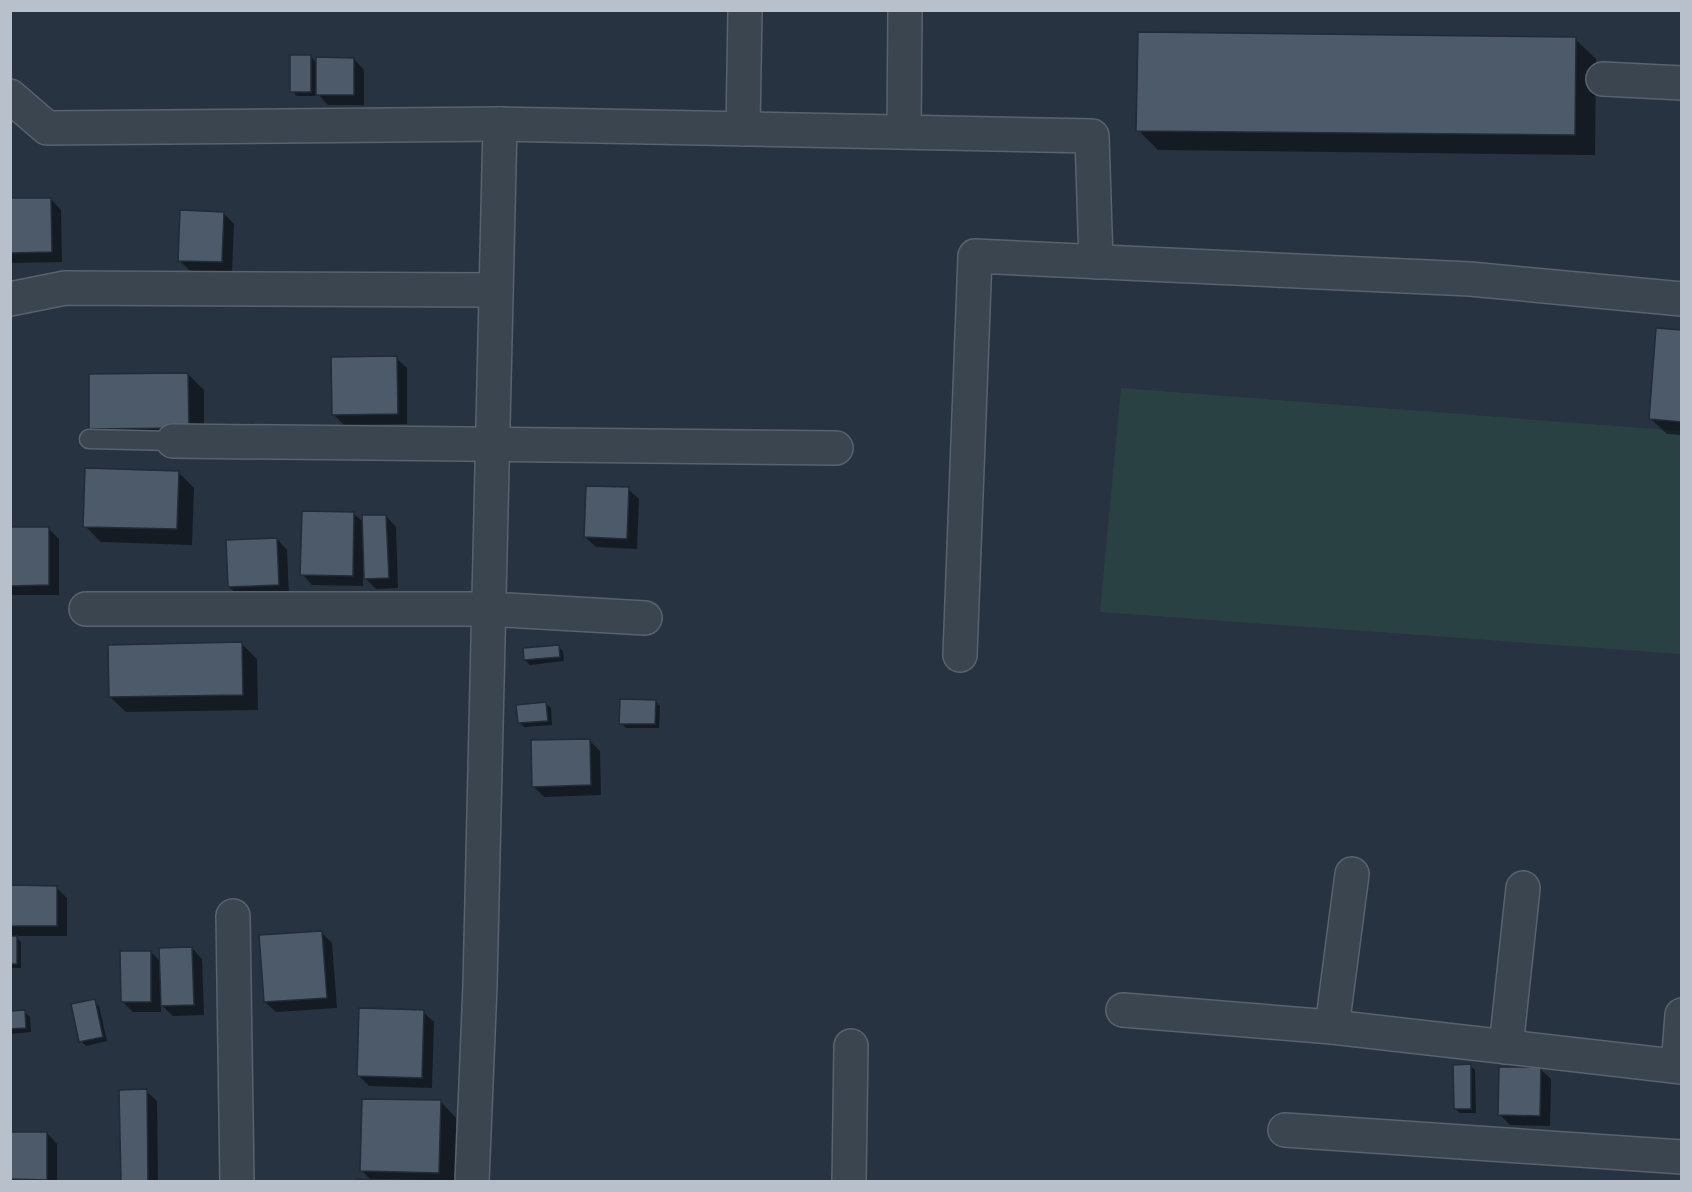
<svg xmlns="http://www.w3.org/2000/svg" width="1692" height="1192" font-family="'DM Sans',sans-serif">
	<style>
		.green { fill: #2a4143 }
		.shadow { fill: #0007 }
		.building { fill: #4d5a69; stroke: #222b38; stroke-width: 1.5 }
		.lines { fill: none; stroke-linecap: round; stroke-linejoin: round }
		.service-casing { stroke: #59626e; stroke-width: 21 }
		.minor-casing { stroke: #59626e; stroke-width: 36 }
		.service { stroke: #3b4550; stroke-width: 18 }
		.minor { stroke: #3b4550; stroke-width: 33 }
	</style>
	<rect width="100%" height="100%" fill="#273341"/>
	<path class="green" d="M 1121,388 L 1681,431 L 1681,654 L 1100,612 Z"/>
	<g class="shadow">
		<path d="M 1575,39 L 1596,59 L 1595,155 L 1158,150 L 1138,130 Z"/>
		<path d="M 311,57 L 318,64 L 354,59 L 364,70 L 364,105 L 328,105 L 316,92 L 316,96 L 297,96 L 292,91 Z"/>
		<path d="M 51,199 L 61,210 L 62,262 L 10,263 L 10,200 Z"/>
		<path d="M 223,213 L 234,224 L 232,272 L 190,271 L 180,261 Z"/>
		<path d="M 1682,331 L 1682,435 L 1667,434 L 1651,419 Z"/>
		<path d="M 396,358 L 407,368 L 407,424 L 344,425 L 333,414 Z"/>
		<path d="M 188,374 L 204,390 L 204,443 L 106,444 L 91,428 Z"/>
		<path d="M 178,472 L 194,488 L 192,545 L 101,542 L 85,526 Z"/>
		<path d="M 628,489 L 639,499 L 637,549 L 596,547 L 585,537 Z"/>
		<path d="M 354,514 L 364,523 L 386,516 L 396,527 L 398,588 L 376,589 L 363,576 L 363,586 L 312,585 L 302,574 Z"/>
		<path d="M 10,528 L 48,528 L 59,539 L 59,595 L 10,595 Z"/>
		<path d="M 277,539 L 287,550 L 289,595 L 240,597 L 229,587 Z"/>
		<path d="M 241,643 L 257,659 L 258,710 L 126,712 L 110,697 Z"/>
		<path d="M 558,647 L 563,651 L 564,661 L 530,665 L 525,660 Z"/>
		<path d="M 655,701 L 660,706 L 659,728 L 626,728 L 621,723 Z"/>
		<path d="M 546,704 L 551,708 L 552,725 L 524,727 L 519,722 Z"/>
		<path d="M 589,740 L 600,751 L 601,795 L 544,797 L 533,786 Z"/>
		<path d="M 10,887 L 56,887 L 67,898 L 67,936 L 15,936 L 21,942 L 21,968 L 10,968 Z"/>
		<path d="M 321,932 L 332,943 L 337,1008 L 276,1012 L 265,1002 Z"/>
		<path d="M 192,948 L 202,959 L 204,1015 L 173,1016 L 161,1005 L 161,1012 L 133,1012 L 122,1001 L 151,952 L 161,962 Z"/>
		<path d="M 94,1001 L 99,1006 L 107,1041 L 86,1046 L 81,1041 Z"/>
		<path d="M 25,1012 L 30,1017 L 31,1032 L 10,1034 L 10,1013 Z"/>
		<path d="M 423,1012 L 434,1022 L 432,1088 L 369,1086 L 359,1076 Z"/>
		<path d="M 1470,1066 L 1475,1070 L 1476,1113 L 1460,1113 L 1455,1109 Z"/>
		<path d="M 1540,1069 L 1551,1079 L 1550,1126 L 1510,1125 L 1499,1114 Z"/>
		<path d="M 146,1091 L 157,1101 L 158,1182 L 123,1182 Z"/>
		<path d="M 441,1102 L 456,1118 L 455,1182 L 357,1182 L 372,1181 L 361,1170 Z"/>
		<path d="M 10,1133 L 47,1133 L 57,1144 L 57,1182 L 10,1182 Z"/>
	</g>
	<g class="building">
		<path d="M 1138,32 L 1576,37 L 1575,135 L 1136,131 Z"/>
		<rect x="290" y="55" width="21" height="37"/>
		<path d="M 316,57 L 354,58 L 354,95 L 316,95 Z"/>
		<path d="M 10,198 L 51,198 L 52,252 L 10,253 Z"/>
		<path d="M 180,210 L 224,212 L 222,262 L 178,261 Z"/>
		<path d="M 1656,328 L 1682,330 L 1682,422 L 1649,419 Z"/>
		<path d="M 397,356 L 398,414 L 332,415 L 331,357 Z"/>
		<path d="M 188,373 L 189,428 L 89,429 L 89,374 Z"/>
		<path d="M 85,468 L 179,471 L 177,529 L 83,527 Z"/>
		<path d="M 586,486 L 629,487 L 627,539 L 584,537 Z"/>
		<path d="M 302,511 L 354,512 L 353,576 L 300,575 Z"/>
		<path d="M 362,515 L 386,515 L 389,578 L 364,579 Z"/>
		<path d="M 10,527 L 49,527 L 49,585 L 10,586 Z"/>
		<path d="M 277,538 L 279,585 L 228,587 L 226,540 Z"/>
		<path d="M 242,642 L 243,695 L 109,697 L 108,645 Z"/>
		<path d="M 559,645 L 560,657 L 524,660 L 523,648 Z"/>
		<path d="M 620,699 L 656,700 L 655,724 L 619,724 Z"/>
		<path d="M 546,702 L 548,721 L 518,723 L 516,705 Z"/>
		<path d="M 590,739 L 591,785 L 532,787 L 531,740 Z"/>
		<path d="M 10,885 L 57,886 L 57,926 L 10,926 Z"/>
		<path d="M 322,931 L 327,998 L 264,1002 L 259,935 Z"/>
		<rect x="10" y="936" width="7" height="28"/>
		<path d="M 192,947 L 194,1005 L 161,1006 L 159,948 Z"/>
		<path d="M 120,951 L 151,951 L 151,1002 L 121,1002 Z"/>
		<path d="M 95,999 L 103,1037 L 79,1042 L 71,1004 Z"/>
		<path d="M 359,1008 L 424,1010 L 422,1078 L 357,1076 Z"/>
		<path d="M 25,1010 L 26,1028 L 10,1029 L 10,1011 Z"/>
		<path d="M 1471,1064 L 1471,1109 L 1454,1109 L 1453,1065 Z"/>
		<path d="M 1499,1067 L 1541,1067 L 1540,1116 L 1498,1115 Z"/>
		<path d="M 147,1089 L 148,1182 L 121,1182 L 119,1090 Z"/>
		<path d="M 362,1099 L 441,1100 L 439,1173 L 360,1171 Z"/>
		<path d="M 10,1132 L 47,1132 L 47,1180 L 10,1179 Z"/>
		<path d="M 356,1179 L 437,1181 L 436,1182 L 356,1182 Z"/>
	</g>
	<g class="lines">
		<g class="service-casing">
			<path id="service" d="M 89,439 L 173,441"/>
		</g>
		<g class="minor-casing">
			<g id="minor">
				<path d="M 1603,79 L 1682,83"/>
				<path d="M 10,96 L 47,128 L 500,124"/>
				<path d="M 743,129 L 745,10"/>
				<path d="M 904,132 L 905,10"/>
				<path d="M 10,299 L 65,288 L 496,290"/>
				<path d="M 173,441 L 836,448"/>
				<path d="M 86,609 L 488,609 L 645,618"/>
				<path d="M 960,655 L 975,256 L 1470,279 L 1682,299"/>
				<path d="M 233,916 L 237,1182"/>
				<path d="M 1123,1010 L 1332,1027 L 1682,1067"/>
				<path d="M 1332,1027 L 1352,874"/>
				<path d="M 1506,1047 L 1523,888"/>
				<path d="M 1678,1066 L 1682,1015"/>
				<path d="M 1285,1130 L 1682,1157"/>
				<path d="M 472,1182 L 480,985 L 500,124 L 1092,136 L 1096,262"/>
				<path d="M 849,1182 L 851,1046"/>
			</g>
		</g>
		<use href="#service" class="service"/>
		<use href="#minor" class="minor"/>
	</g>
	<rect width="1692" height="1192" fill="none" stroke="#b8c0cb" stroke-width="24"/>
</svg>
